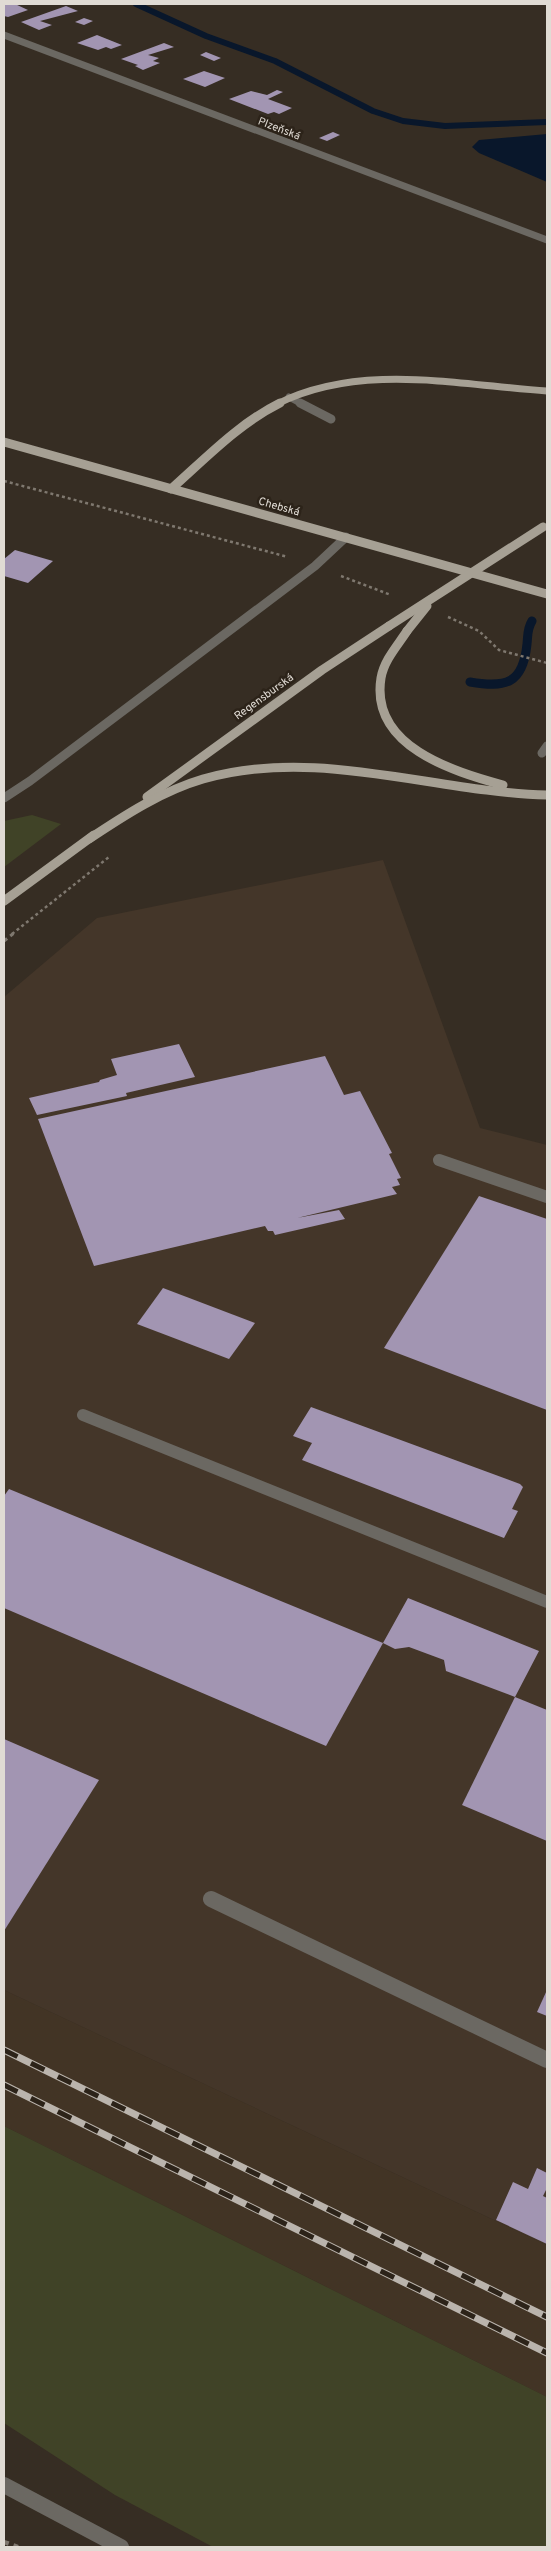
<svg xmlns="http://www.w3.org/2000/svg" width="551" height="2551" font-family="Overpass,sans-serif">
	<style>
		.built { fill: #423425 }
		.industrial { fill: #443629 }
		.green { fill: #404327 }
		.water { fill: #09172b }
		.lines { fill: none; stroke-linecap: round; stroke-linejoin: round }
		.stream-far1 { stroke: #09172b; stroke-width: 6 }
		.stream { stroke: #09172b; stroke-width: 9 }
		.building { fill: #a295b2 }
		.path-far2 { stroke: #7f786f; stroke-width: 2.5; stroke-dasharray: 3 3; stroke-linecap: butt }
		.path-far1 { stroke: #7f786f; stroke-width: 3; stroke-dasharray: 4 4; stroke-linecap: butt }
		.path { stroke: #7f786f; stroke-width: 4.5; stroke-dasharray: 5 5; stroke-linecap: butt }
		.minor-far3 { stroke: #6b6862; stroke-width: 7 }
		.minor-far2 { stroke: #6b6862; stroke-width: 9 }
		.minor-far1 { stroke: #6b6862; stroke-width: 12 }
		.minor { stroke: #6b6862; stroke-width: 16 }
		.major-far1 { stroke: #a6a094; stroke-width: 7 }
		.major { stroke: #a6a094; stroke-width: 9 }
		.rail-casing { stroke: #bab4ad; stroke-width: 7 }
		.rail { stroke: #2c2319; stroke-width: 5; stroke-dasharray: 15; stroke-linecap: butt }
		.major-bridge { stroke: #a6a094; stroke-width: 9 }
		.labels { text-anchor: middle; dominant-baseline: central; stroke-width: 5; stroke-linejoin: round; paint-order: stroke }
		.far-street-label { font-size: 11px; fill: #e0dbd4; stroke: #2c2319 }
	</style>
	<rect width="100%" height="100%" fill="#362d23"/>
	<path class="built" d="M 4,1990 L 547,2245 L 547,2397 L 4,2126 Z"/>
	<path class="industrial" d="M 383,860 L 480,1128 L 547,1145 L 547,2245 L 4,1990 L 4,997 L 97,918 Z"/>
	<g class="green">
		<path d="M 32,815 L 61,824 L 4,867 L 4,821 Z"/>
		<path d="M 4,2126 L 547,2397 L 547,2547 L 213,2547 L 115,2495 L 4,2423 Z"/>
	</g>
	<path class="water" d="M 547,134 L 547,182 L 479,153 L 472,147 L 479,140 Z"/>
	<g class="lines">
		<path class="stream-far1" d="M 136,4 L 206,36 L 275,61 L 373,111 L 403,121 L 445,126 L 547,122"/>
		<path class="stream" d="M 470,682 C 506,688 523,684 527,644 C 528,635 527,629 532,621"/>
	</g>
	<g class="building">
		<path d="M 4,4 L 15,4 L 28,10 L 8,17 L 4,16 Z"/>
		<path d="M 66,6 L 78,11 L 40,21 L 52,25 L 39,30 L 21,22 Z"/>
		<path d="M 84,18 L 93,21 L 84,25 L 75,22 Z"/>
		<path d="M 97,35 L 122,45 L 111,49 L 106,47 L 98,50 L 77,43 Z"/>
		<path d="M 164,43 L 174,47 L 148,55 L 159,58 L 153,61 L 160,63 L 143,70 L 135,66 L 138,65 L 121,59 Z"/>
		<path d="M 206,52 L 221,58 L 214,61 L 200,55 Z"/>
		<path d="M 204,71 L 225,78 L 205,87 L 183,79 Z"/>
		<path d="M 277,90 L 283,92 L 268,99 L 292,108 L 279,114 L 274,112 L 268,114 L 229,99 L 251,91 L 267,95 Z"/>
		<path d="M 333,132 L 340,135 L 327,141 L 319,138 Z"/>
		<path d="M 15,550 L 53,561 L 28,583 L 4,576 L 4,559 Z"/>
		<path d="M 179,1044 L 195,1077 L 126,1093 L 127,1096 L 37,1115 L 29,1098 L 99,1082 L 100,1080 L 117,1075 L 111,1059 Z"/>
		<path d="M 325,1056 L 344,1095 L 360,1091 L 392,1153 L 389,1154 L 401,1178 L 397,1179 L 400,1185 L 392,1187 L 397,1194 L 297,1218 L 339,1210 L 345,1219 L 275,1235 L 273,1231 L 268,1231 L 265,1226 L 94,1266 L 38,1119 Z"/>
		<path d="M 479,1196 L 547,1219 L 547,1410 L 384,1348 Z"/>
		<path d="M 163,1288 L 255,1323 L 229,1359 L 137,1324 Z"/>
		<path d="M 311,1407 L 520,1484 L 523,1487 L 512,1509 L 518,1511 L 504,1538 L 302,1460 L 312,1443 L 293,1436 Z"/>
		<path d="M 9,1489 L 383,1643 L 326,1746 L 4,1608 L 4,1496 Z"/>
		<path d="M 408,1598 L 539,1651 L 515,1697 L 446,1671 L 444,1660 L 409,1647 L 395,1649 L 383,1643 Z"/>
		<path d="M 515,1697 L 547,1710 L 547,1841 L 462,1805 Z"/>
		<path d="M 4,1739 L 99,1780 L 4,1931 Z"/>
		<path d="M 547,1990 L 547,2016 L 537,2012 Z"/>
		<path d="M 537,2168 L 547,2173 L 547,2188 L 543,2196 L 547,2198 L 547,2244 L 496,2220 L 513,2182 L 528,2189 Z"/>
	</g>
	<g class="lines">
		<g class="path-far2">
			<path d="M 4,481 L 288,557"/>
			<path d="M 341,576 L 391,595"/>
			<path d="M 448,617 L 479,631 L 499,650 L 547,663"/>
			<path d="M 12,934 L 109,857"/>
		</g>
		<path class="path-far1" d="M 4,941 L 14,933"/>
		<path class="path" d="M 4,2542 L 18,2547"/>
		<g class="minor-far3">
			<path d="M 4,35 L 547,240"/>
			<path d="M 289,397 L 302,404"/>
		</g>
		<g class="minor-far2">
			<path d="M 300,403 L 331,419"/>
			<path d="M 542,753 L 547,746"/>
			<path d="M 4,798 L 30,781 L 315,566 L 346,537"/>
		</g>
		<g class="minor-far1">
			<path d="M 439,1160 L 547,1197"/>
			<path d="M 83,1415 L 547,1602"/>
		</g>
		<g class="minor">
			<path d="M 211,1899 L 547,2060"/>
			<path d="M 4,2485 L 121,2547"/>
		</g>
		<path class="major-far1" d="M 277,404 C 360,362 459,385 547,391"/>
		<g class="major">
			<path d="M 4,442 L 547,594"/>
			<path d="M 171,489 C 206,458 238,424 280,403"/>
			<path d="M 407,631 C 398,645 384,660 381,678 C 370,746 452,771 503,785"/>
			<path d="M 147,797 L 322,670 L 389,626"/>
			<path d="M 89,839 C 125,815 162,791 203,779 C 317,746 433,792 547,795"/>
			<path d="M 4,901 L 94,835"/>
		</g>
		<g class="rail-casing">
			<g id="rail">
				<path d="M 4,2050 L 547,2317"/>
				<path d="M 4,2085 L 547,2353"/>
			</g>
		</g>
		<use href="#rail" class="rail"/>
		<g class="major-bridge">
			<path d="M 389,626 L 543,527"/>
			<path d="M 407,631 L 427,606"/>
		</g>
	</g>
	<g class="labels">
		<g class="far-street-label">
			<text transform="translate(279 129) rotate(21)">Plzeňská</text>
			<text transform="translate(279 507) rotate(16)">Chebská</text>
			<text transform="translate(264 697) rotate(-36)">Regensburská</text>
		</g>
	</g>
	<rect width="551" height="2551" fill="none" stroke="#e0dbd4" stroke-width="10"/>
</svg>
